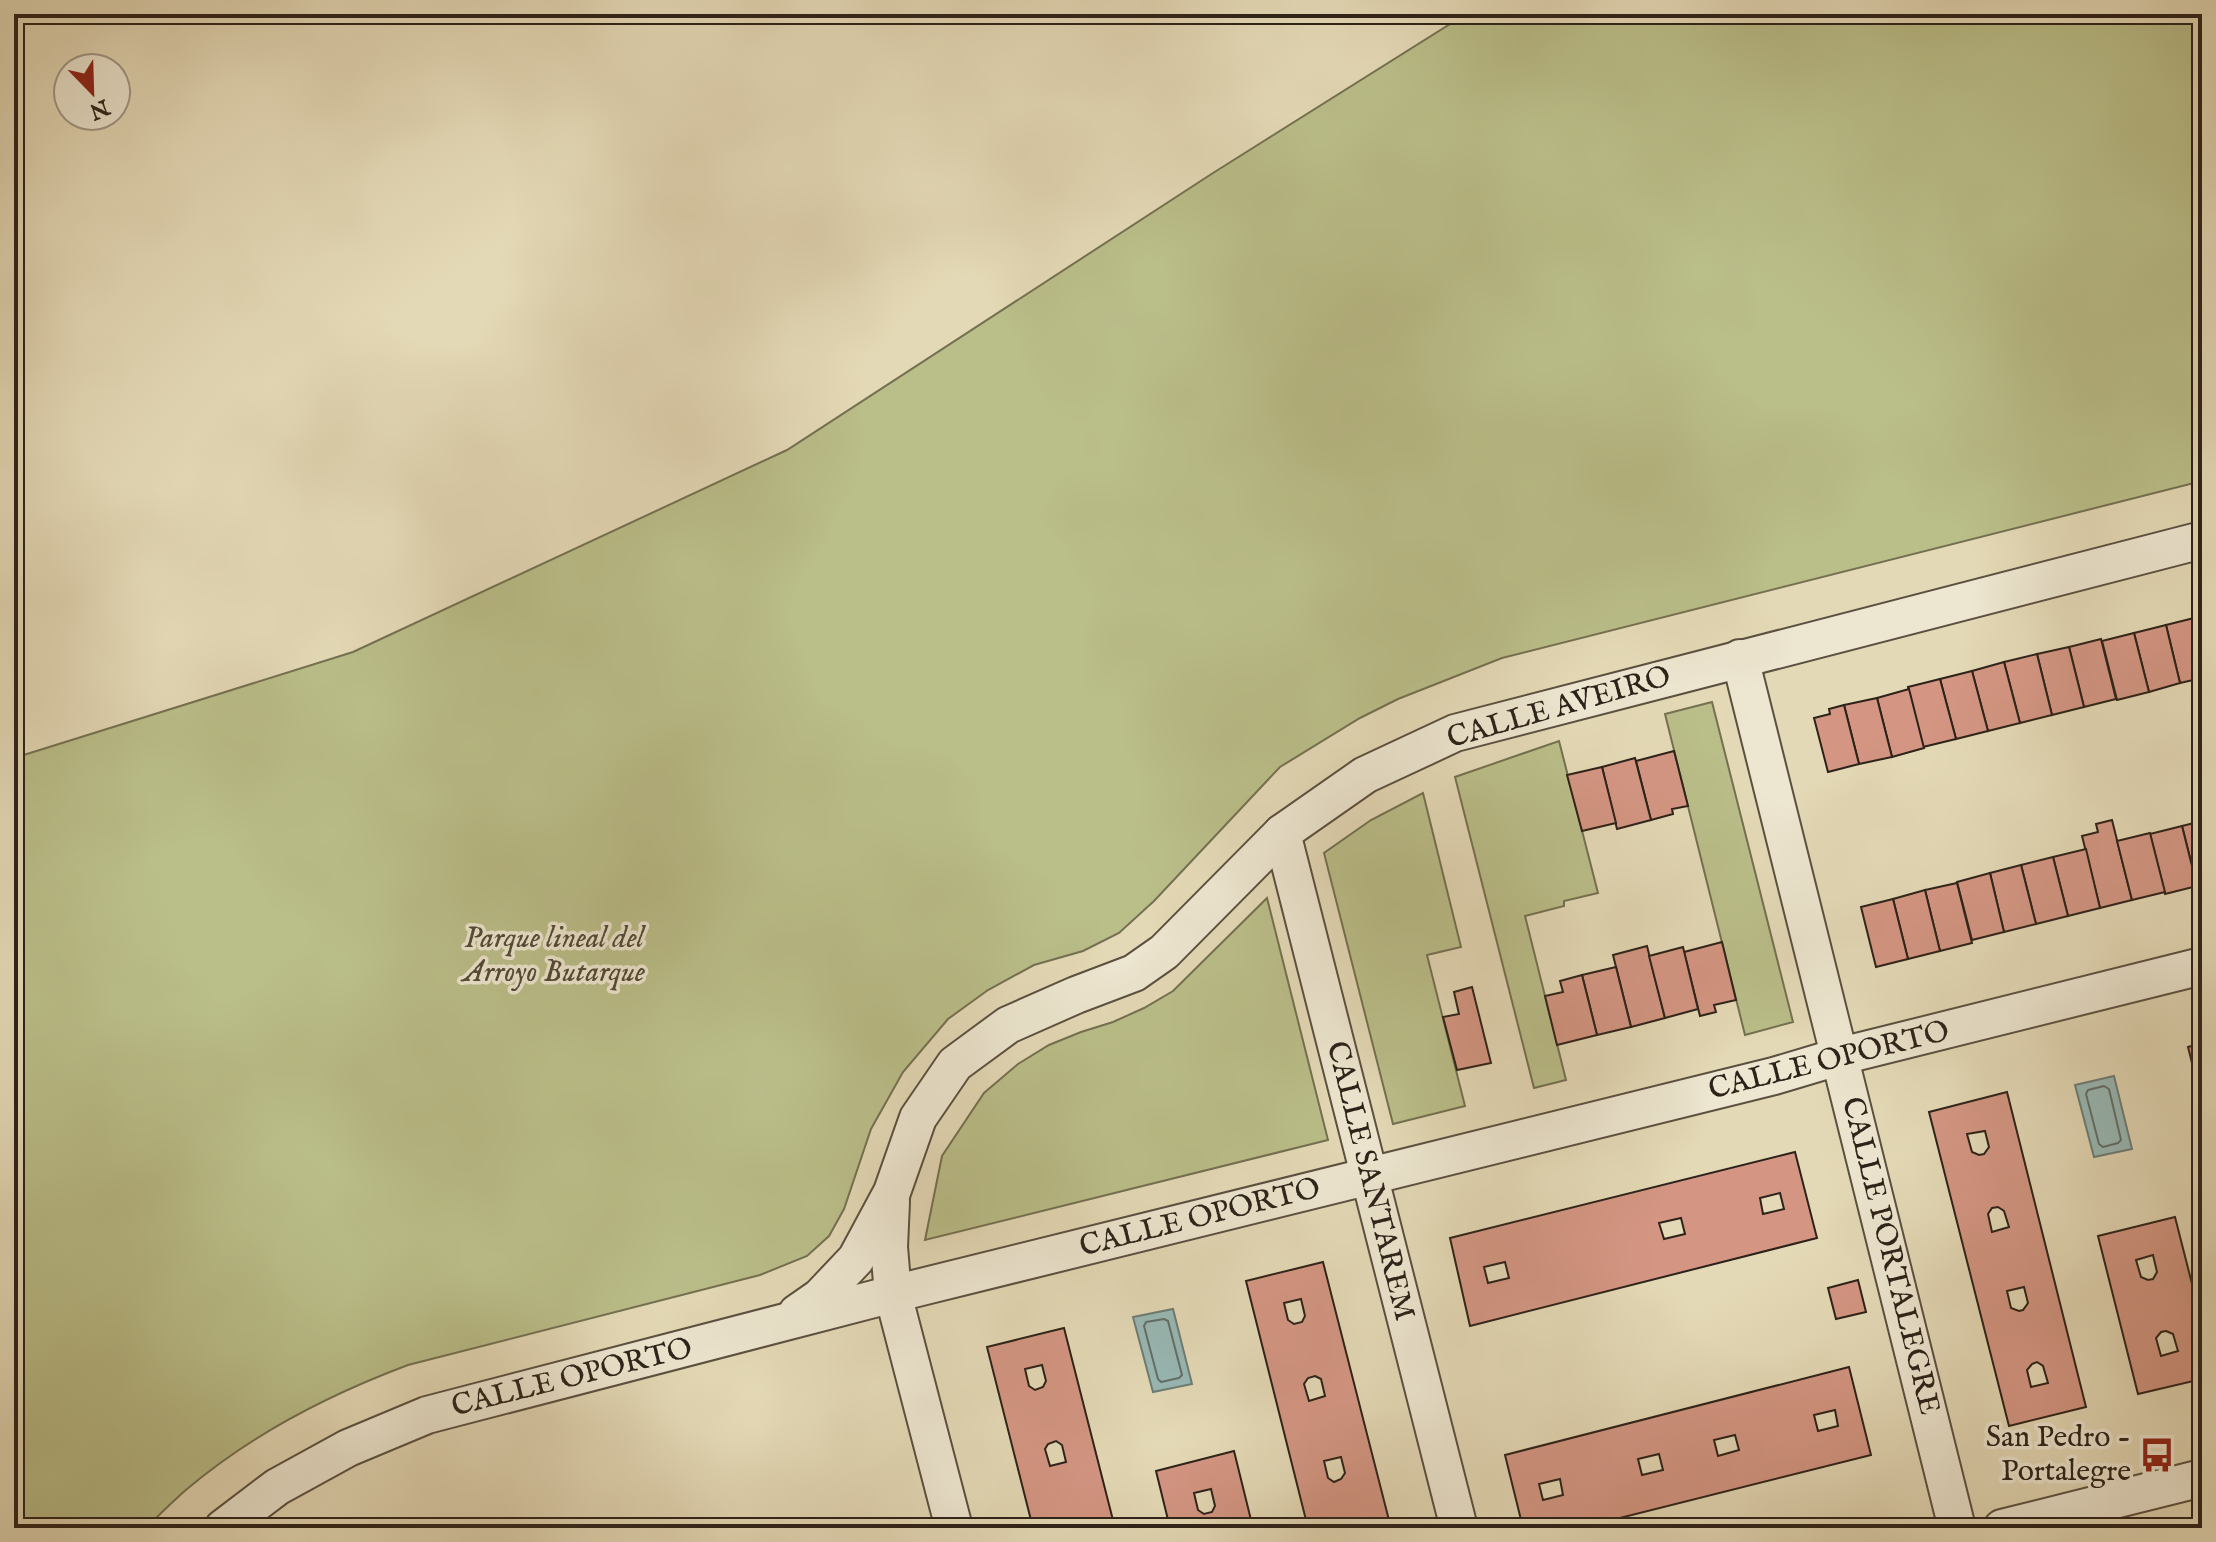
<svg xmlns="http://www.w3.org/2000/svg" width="2216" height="1542" font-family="'IM FELL English',serif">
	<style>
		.green { fill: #babe89; stroke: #747051; stroke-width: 2 }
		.water { fill: #98b9b6; stroke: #6d7d77; stroke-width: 2 }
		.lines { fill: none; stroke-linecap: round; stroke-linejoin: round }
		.shore { stroke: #626e68; stroke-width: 2 }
		.building { fill: #d49683; stroke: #2d2219; stroke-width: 2; fill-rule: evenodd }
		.street-casing { stroke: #5b5040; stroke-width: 40 }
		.street { stroke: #ede6d0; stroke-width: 36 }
		.labels { text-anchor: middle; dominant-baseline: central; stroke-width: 7; stroke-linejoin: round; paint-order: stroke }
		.street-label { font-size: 30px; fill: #2d2219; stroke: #ede6d0 }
		.park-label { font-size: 30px; font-style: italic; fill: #504935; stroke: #ede6d0 }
		.poi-label { font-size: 30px; fill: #2d2219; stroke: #ede6d0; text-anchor: end }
	</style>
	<rect width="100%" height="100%" fill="#e4d9b6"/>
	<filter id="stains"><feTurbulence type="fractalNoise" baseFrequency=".0025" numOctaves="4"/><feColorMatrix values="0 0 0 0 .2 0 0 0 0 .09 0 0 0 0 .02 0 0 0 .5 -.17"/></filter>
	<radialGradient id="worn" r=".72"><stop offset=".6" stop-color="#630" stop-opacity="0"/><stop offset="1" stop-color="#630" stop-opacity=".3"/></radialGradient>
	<g class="green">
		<path d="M 1466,14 L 2202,14 L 2202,481 L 1502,658 L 1398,699 L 1360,718 L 1280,767 L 1154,901 L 1119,933 L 1083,951 L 1034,965 L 988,990 L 948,1019 L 903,1072 L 871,1129 L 844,1209 L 829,1236 L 807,1256 L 760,1275 L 408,1365 C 328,1395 252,1434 187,1489 C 172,1502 159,1515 146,1528 L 14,1528 L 14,758 L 353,652 L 787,450 L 1213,173 Z"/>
		<path d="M 1712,702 L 1793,1022 L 1745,1035 L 1665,714 Z"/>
		<path d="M 1559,741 L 1598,893 L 1564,901 L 1564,906 L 1525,916 L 1566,1080 L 1534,1088 L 1455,777 Z"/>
		<path d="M 1423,793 L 1461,947 L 1427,955 L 1465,1106 L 1393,1124 L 1324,853 L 1371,820 Z"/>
		<path d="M 1267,898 L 1328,1140 L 925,1240 L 942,1156 L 984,1093 L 1018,1064 L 1049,1045 L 1081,1032 L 1113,1022 L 1144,1008 L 1173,991 Z"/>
	</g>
	<g class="water">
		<path d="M 2114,1076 L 2132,1149 L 2094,1157 L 2075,1085 Z"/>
		<path d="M 1173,1309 L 1192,1384 L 1153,1392 L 1133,1317 Z"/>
	</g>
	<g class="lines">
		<g class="shore">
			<path d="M 2104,1086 L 2109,1089 L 2121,1140 L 2118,1143 L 2103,1147 L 2099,1144 L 2086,1094 L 2088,1090 Z"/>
			<path d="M 1164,1319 L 1168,1321 L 1182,1375 L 1179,1378 L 1161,1382 L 1158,1379 L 1144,1326 L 1146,1322 Z"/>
		</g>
	</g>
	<g class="building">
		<path d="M 2198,617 L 2202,633 L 2202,678 L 2180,683 L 2166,625 Z"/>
		<path d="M 2166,625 L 2180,683 L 2149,692 L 2134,633 Z"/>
		<path d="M 2134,633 L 2149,692 L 2117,700 L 2102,641 Z"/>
		<path d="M 2101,639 L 2116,699 L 2084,707 L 2069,647 Z"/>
		<path d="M 2069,647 L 2084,707 L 2052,715 L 2037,654 Z"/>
		<path d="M 2037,654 L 2052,715 L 2020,723 L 2004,662 Z"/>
		<path d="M 2004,662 L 2020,723 L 1988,731 L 1972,671 Z"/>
		<path d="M 1972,671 L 1988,731 L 1956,739 L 1940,679 Z"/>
		<path d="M 1940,679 L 1956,739 L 1923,747 L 1908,687 Z"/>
		<path d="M 1909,689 L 1924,748 L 1892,757 L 1877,698 Z"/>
		<path d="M 1877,698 L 1892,757 L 1859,764 L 1844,705 Z"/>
		<path d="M 1844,705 L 1859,764 L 1828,772 L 1814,718 L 1830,714 L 1829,709 Z"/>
		<path d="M 1674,751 L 1688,806 L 1672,809 L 1673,814 L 1651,820 L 1636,761 Z"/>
		<path d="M 1635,758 L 1651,820 L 1617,829 L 1602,767 Z"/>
		<path d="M 1602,767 L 1616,823 L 1582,831 L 1567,775 Z"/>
		<path d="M 2112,820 L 2132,900 L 2100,908 L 2082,836 L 2098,832 L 2096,824 Z"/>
		<path d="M 2202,821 L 2202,885 L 2197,886 L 2182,826 Z"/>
		<path d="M 2182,826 L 2197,886 L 2165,894 L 2150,834 Z"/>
		<path d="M 2150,833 L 2165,892 L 2132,900 L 2117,841 Z"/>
		<path d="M 2086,849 L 2100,908 L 2068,916 L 2053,857 Z"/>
		<path d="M 2053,857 L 2068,916 L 2036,924 L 2021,865 Z"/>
		<path d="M 2021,865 L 2036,924 L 2004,932 L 1990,873 Z"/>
		<path d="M 1990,873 L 2004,932 L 1972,940 L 1957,882 Z"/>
		<path d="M 1957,883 L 1972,943 L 1940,951 L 1925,890 Z"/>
		<path d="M 1925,890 L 1940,951 L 1908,959 L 1893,899 Z"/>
		<path d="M 1893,899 L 1908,959 L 1876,967 L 1861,907 Z"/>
		<path d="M 1722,942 L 1736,1000 L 1714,1005 L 1716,1012 L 1700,1016 L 1684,952 Z"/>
		<path d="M 1647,946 L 1665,1018 L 1631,1027 L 1613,955 Z"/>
		<path d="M 1683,947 L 1698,1009 L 1665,1018 L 1649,956 Z"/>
		<path d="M 1616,967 L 1631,1027 L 1597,1035 L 1582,975 Z"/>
		<path d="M 1582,975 L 1597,1035 L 1557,1045 L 1545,996 L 1563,992 L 1560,981 Z"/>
		<path d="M 1472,987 L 1491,1063 L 1457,1070 L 1443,1017 L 1459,1014 L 1454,992 Z"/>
		<path d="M 2202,1043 L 2202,1103 L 2188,1047 Z"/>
		<path d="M 2007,1092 L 2086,1407 L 2009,1426 L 1929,1112 ZM 1985,1131 L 1989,1147 L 1984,1154 L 1979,1155 L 1972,1152 L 1967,1134 ZM 1998,1207 L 2004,1211 L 2009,1227 L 1992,1232 L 1988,1214 L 1992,1208 ZM 2024,1287 L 2028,1303 L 2023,1310 L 2019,1311 L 2011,1308 L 2007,1291 ZM 2037,1362 L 2043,1366 L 2048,1383 L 2031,1387 L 2027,1370 L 2032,1364 Z"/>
		<path d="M 1795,1152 L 1817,1238 L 1470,1326 L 1450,1238 ZM 1780,1193 L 1784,1209 L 1763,1214 L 1760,1198 ZM 1681,1218 L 1685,1234 L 1664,1239 L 1659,1223 ZM 1505,1262 L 1509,1278 L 1488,1283 L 1484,1267 Z"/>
		<path d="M 2175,1217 L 2202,1323 L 2202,1379 L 2138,1394 L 2098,1236 ZM 2153,1255 L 2157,1272 L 2153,1279 L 2148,1280 L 2141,1277 L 2136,1260 ZM 2166,1331 L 2173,1334 L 2178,1351 L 2161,1356 L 2156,1338 L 2161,1332 Z"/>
		<path d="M 1323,1262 L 1391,1528 L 1308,1528 L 1246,1281 ZM 1301,1299 L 1305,1316 L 1302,1322 L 1294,1324 L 1288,1320 L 1284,1303 ZM 1315,1376 L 1321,1379 L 1325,1396 L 1309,1401 L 1304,1384 L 1308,1378 ZM 1341,1457 L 1345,1473 L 1341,1479 L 1334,1482 L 1328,1478 L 1324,1461 Z"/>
		<path d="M 1858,1280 L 1866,1312 L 1836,1319 L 1828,1288 Z"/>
		<path d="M 1064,1328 L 1115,1528 L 1083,1528 L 1082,1522 L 1064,1526 L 1065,1528 L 1033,1528 L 987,1347 ZM 1042,1365 L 1046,1381 L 1043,1387 L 1035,1390 L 1029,1386 L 1025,1369 ZM 1056,1441 L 1062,1445 L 1066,1462 L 1050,1466 L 1045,1449 L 1048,1444 Z"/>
		<path d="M 1849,1367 L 1871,1455 L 1580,1528 L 1523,1528 L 1505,1455 ZM 1835,1410 L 1838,1426 L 1818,1431 L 1814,1415 ZM 1735,1435 L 1739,1450 L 1718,1456 L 1714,1440 ZM 1659,1454 L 1663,1470 L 1642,1475 L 1638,1459 ZM 1560,1479 L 1563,1495 L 1543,1500 L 1539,1484 Z"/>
		<path d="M 1234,1451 L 1253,1528 L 1170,1528 L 1156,1471 ZM 1211,1489 L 1215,1506 L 1212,1512 L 1204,1514 L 1198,1510 L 1194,1493 Z"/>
	</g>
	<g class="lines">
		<g class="street-casing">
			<g id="street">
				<path d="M 1740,658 L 1957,1528"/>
				<path d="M 1282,833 L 1459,1528"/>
				<path d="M 891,1202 L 889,1247 L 893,1294 L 954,1528"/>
				<path d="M 797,1313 L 820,1297 L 856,1259 L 892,1192 L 918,1118 L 955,1064 L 1008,1025 L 1076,995 L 1134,973 L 1164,952 L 1282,833 L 1365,775 L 1455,733 L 2202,540"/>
				<path d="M 223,1528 L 277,1487 L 348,1448 L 427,1415 L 893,1294 L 1774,1076 L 1841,1056 L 2202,966"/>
				<path d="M 2002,1528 L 2202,1478"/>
			</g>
		</g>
		<use href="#street" class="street"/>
	</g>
	<defs>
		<g id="bus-bare" transform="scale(2.76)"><path d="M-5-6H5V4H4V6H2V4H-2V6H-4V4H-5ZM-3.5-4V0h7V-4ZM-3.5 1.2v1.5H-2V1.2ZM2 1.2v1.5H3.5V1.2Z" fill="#8f2418" stroke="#ede6d0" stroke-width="2.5" paint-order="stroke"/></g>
	</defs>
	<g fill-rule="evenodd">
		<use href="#bus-bare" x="2157" y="1455"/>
	</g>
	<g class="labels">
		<g class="street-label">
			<text transform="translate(1559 708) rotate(-16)">CALLE AVEIRO</text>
			<text transform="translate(1829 1061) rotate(-14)">CALLE OPORTO</text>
			<text transform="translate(1370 1181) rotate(76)">CALLE SANTAREM</text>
			<text transform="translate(1200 1218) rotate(-14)">CALLE OPORTO</text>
			<text transform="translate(1890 1256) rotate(76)">CALLE PORTALEGRE</text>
			<text transform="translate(572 1378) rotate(-14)">CALLE OPORTO</text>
		</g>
		<g class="park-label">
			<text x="554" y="939">Parque lineal del<tspan x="554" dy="34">Arroyo Butarque</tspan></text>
		</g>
		<g class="poi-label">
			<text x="2131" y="1438">San Pedro -<tspan x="2131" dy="34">Portalegre</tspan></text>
		</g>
	</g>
	<rect width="2216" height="1542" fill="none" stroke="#e4d9b6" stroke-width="48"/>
	<rect x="16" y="16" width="2184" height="1510" fill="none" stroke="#2d2219" stroke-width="4"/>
	<rect x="24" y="24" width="2168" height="1494" fill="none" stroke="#2d2219" stroke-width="2"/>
	<g transform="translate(92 92) rotate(157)"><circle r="38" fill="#ede6d0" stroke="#a09887" stroke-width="2"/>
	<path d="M0-6L14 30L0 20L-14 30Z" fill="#8f2418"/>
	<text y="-12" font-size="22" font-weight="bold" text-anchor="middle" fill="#2d2219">N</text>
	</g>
	<rect width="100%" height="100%" filter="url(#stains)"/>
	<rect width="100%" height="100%" fill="url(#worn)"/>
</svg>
